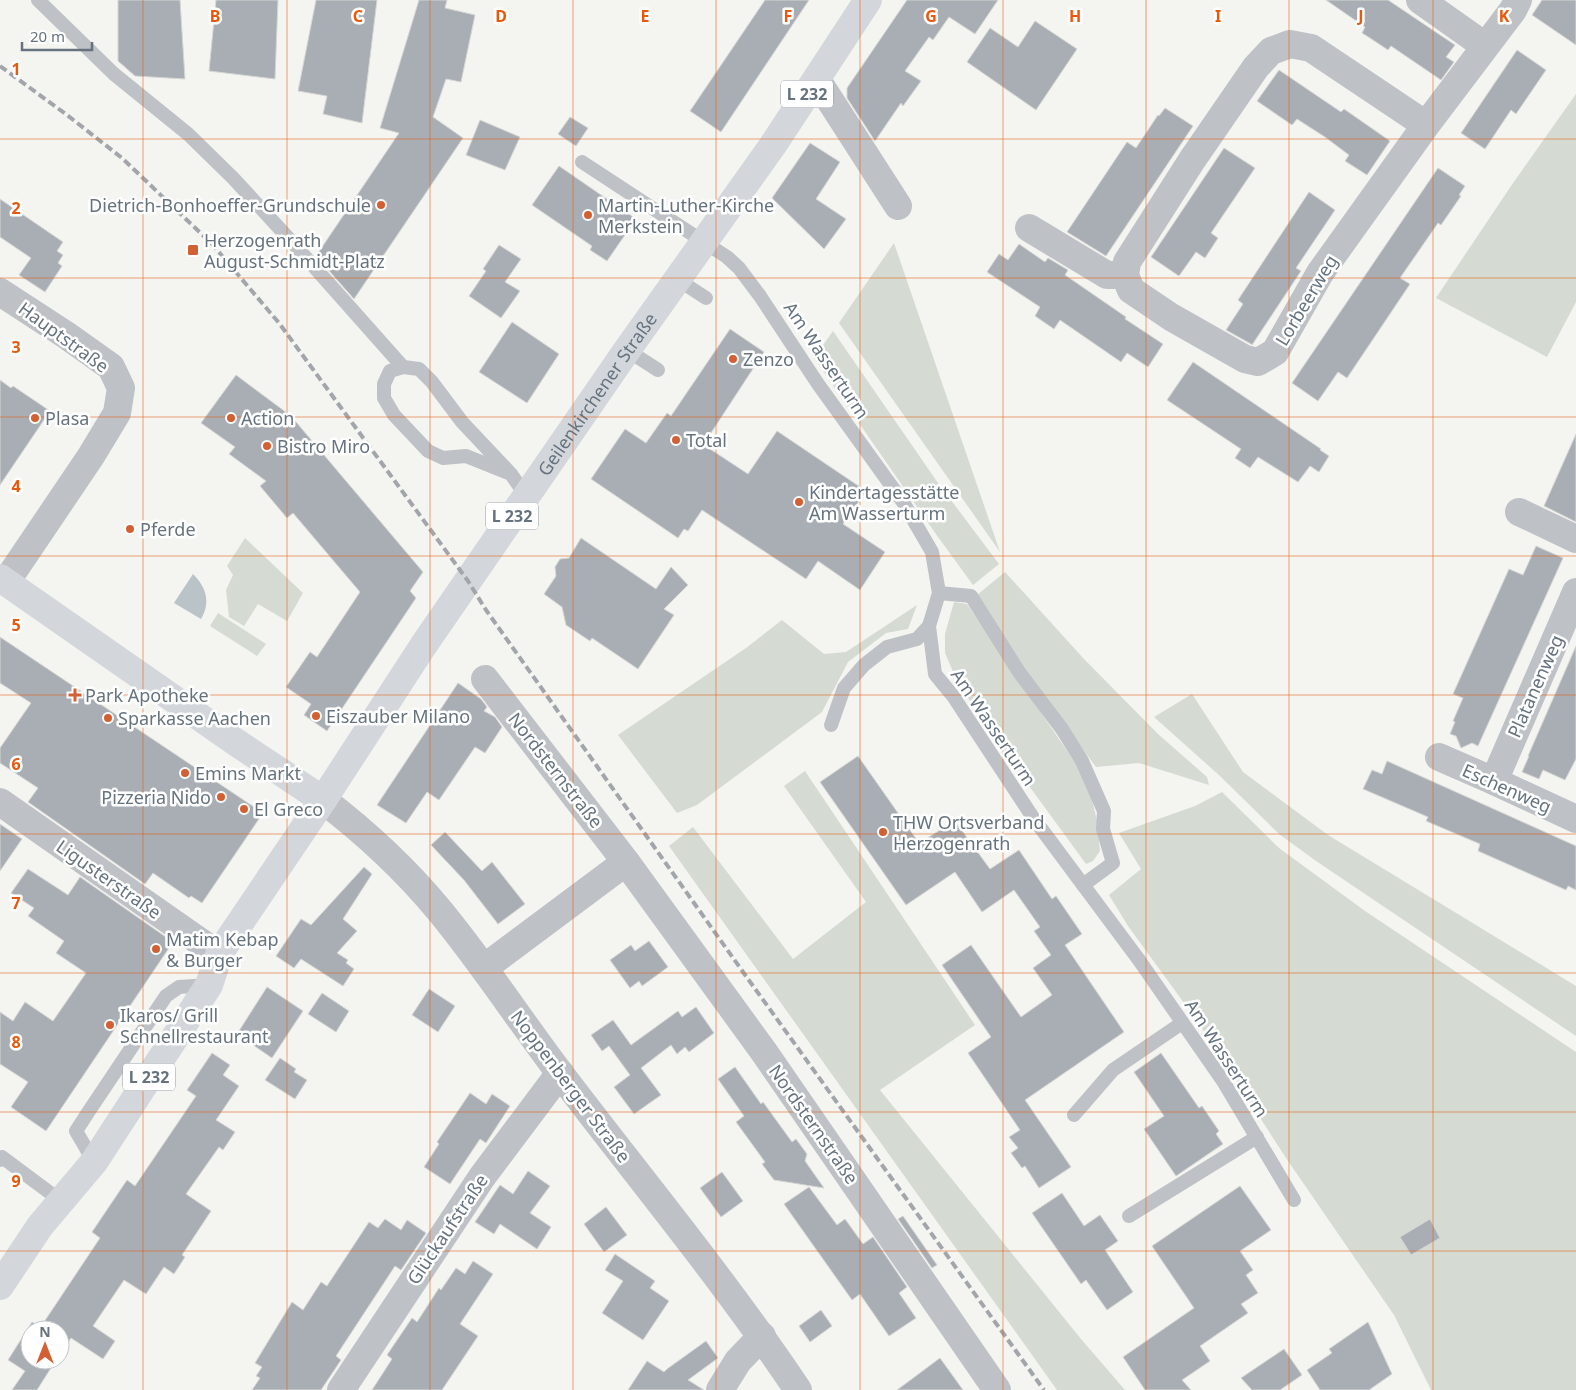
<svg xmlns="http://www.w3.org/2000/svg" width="1576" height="1390" font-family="'Noto Sans',sans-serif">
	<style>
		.green { fill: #d5dbd2 }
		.water { fill: #bac3c8 }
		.building { fill: #a8aeb3; stroke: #d6d6d4 }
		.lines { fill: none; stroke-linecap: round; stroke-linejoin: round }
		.service { stroke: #bec1c5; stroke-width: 14 }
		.minor { stroke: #bec1c5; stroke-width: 28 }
		.secondary { stroke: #d3d7db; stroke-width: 28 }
		.primary { stroke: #d3d7db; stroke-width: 28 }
		.rail { stroke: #a2a6ab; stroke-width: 4; stroke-dasharray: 8 4; stroke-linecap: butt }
		.grid { fill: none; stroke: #e8590c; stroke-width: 1; stroke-opacity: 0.55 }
		.poi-dot { fill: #d36032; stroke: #fff; stroke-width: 2 }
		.labels { text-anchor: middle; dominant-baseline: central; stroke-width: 5; stroke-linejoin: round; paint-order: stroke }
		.shield { fill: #fff; stroke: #949da5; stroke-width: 1 }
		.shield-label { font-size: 16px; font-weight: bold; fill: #66737f }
		.poi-label { font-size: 18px; fill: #66737f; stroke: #fff; text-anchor: start }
		.street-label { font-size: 18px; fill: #66737f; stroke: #fff }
		.grid-label { font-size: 16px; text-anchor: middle; font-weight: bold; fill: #e8590c; stroke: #fff; stroke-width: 5; stroke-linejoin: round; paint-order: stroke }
	</style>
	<rect width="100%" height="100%" fill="#f4f4f1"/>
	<g class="green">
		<path d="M 1576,94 L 1576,302 L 1547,357 L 1436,298 L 1511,186 Z"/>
		<path d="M 894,243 L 1000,552 L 839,323 Z"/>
		<path d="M 833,331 L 938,483 L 999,564 L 973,585 L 938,537 L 814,358 Z"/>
		<path d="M 245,538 L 303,593 L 287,621 L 258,604 L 244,626 L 229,617 L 226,590 L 233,575 L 227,566 Z"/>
		<path d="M 1005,572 L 1084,659 L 1158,734 L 1207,777 L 1209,785 L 1139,763 L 1096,767 L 1015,658 L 977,595 Z"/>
		<path d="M 954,602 L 967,604 L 1076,764 L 1091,795 L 1097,821 L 1100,851 L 1093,861 L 1086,864 L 997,742 L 958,683 L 945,653 L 945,634 Z"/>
		<path d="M 917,605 L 908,629 L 886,633 L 848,662 L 822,712 L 697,805 L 677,813 L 618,735 L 746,648 L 782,620 L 824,654 L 846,652 Z"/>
		<path d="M 218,613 L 266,644 L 257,656 L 210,626 Z"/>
		<path d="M 1192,694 L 1243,772 L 1328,835 L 1576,986 L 1576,1036 L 1316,861 L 1279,834 L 1220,776 L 1154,717 Z"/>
		<path d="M 805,771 L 975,1025 L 880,1090 L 1081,1339 L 1125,1390 L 1057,1390 L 669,846 L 693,827 L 793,959 L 866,902 L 784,786 Z"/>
		<path d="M 1222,792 L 1279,848 L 1365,911 L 1576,1052 L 1576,1390 L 1431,1390 L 1394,1315 L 1286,1158 L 1200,1025 L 1128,926 L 1109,895 L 1141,869 L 1119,833 L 1195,806 Z"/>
	</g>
	<path class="water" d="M 193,574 C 206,587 211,602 201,619 L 174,603 Z"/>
	<g class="building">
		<path d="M 118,0 L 180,0 L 185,79 L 135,76 L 118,61 Z"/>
		<path d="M 216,0 L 278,0 L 275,79 L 209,71 Z"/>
		<path d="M 316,0 L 377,0 L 362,123 L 323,114 L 327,96 L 298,91 Z"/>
		<path d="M 419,0 L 447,0 L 445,8 L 475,15 L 461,82 L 446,79 L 433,117 L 463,138 L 354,299 L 316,256 L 399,133 L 380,128 Z"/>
		<path d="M 765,0 L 809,0 L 721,132 L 690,111 Z"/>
		<path d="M 907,0 L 998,0 L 975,34 L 949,17 L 933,40 L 929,37 L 905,71 L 921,81 L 903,106 L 901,103 L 875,141 L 847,98 L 847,88 Z"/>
		<path d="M 1326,0 L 1388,0 L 1455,45 L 1446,57 L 1454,62 L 1441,80 L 1391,46 L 1388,50 L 1370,38 L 1362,33 L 1365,27 Z"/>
		<path d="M 1542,0 L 1576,0 L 1576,45 L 1532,15 Z"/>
		<path d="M 1035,21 L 1077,49 L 1036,110 L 967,62 L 990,28 L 1018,47 Z"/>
		<path d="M 1517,50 L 1546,70 L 1516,114 L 1511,110 L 1485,149 L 1461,133 Z"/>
		<path d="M 1279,70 L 1341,112 L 1344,109 L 1390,141 L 1367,175 L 1345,161 L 1349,155 L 1325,137 L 1297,119 L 1292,125 L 1257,101 Z"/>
		<path d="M 1165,108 L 1193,126 L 1106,256 L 1067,232 L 1127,142 L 1136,148 L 1158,115 L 1159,116 Z"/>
		<path d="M 570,117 L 588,128 L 576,146 L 558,134 Z"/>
		<path d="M 480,120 L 520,137 L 505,170 L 466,155 Z"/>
		<path d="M 810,143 L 840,162 L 816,199 L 846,219 L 824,249 L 772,198 Z"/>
		<path d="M 1224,148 L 1255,168 L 1211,233 L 1218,238 L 1205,258 L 1196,252 L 1179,276 L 1151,257 Z"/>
		<path d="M 559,166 L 636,219 L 607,261 L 590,250 L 592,246 L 532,205 Z"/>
		<path d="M 1438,168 L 1465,186 L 1459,195 L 1461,196 L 1441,225 L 1438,223 L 1400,278 L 1410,284 L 1347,378 L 1338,372 L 1318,401 L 1292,383 Z"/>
		<path d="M 1309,192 L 1335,210 L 1296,268 L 1301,271 L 1252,345 L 1251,344 L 1226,330 L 1243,304 L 1238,300 Z"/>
		<path d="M 0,199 L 63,242 L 57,251 L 63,255 L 58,263 L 62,266 L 45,292 L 19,275 L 31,258 L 0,237 Z"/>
		<path d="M 1019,244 L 1045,262 L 1048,258 L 1068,270 L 1065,275 L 1126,317 L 1125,319 L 1163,344 L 1148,367 L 1127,353 L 1121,362 L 1060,320 L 1054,329 L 1035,316 L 1040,307 L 987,272 L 999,254 L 1008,260 Z"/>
		<path d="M 499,245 L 521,259 L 505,282 L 520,291 L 501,318 L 469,296 L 486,271 L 483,269 Z"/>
		<path d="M 512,322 L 559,354 L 527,403 L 479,372 Z"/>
		<path d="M 730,329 L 764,352 L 707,439 L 713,444 L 710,449 L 748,474 L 777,431 L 866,491 L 843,524 L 885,552 L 860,590 L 818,561 L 806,579 L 702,510 L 688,531 L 684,529 L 678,538 L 591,479 L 625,429 L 646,443 L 667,413 L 671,416 Z"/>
		<path d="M 1193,362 L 1321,449 L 1320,450 L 1329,456 L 1319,472 L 1310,466 L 1298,482 L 1258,457 L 1250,468 L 1235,458 L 1241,449 L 1167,400 Z"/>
		<path d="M 236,375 L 291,416 L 423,572 L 410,591 L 416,598 L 327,731 L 304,715 L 311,704 L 286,687 L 310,652 L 317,657 L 360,592 L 293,513 L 287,518 L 260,486 L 266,481 L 229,454 L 235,447 L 201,423 Z"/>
		<path d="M 0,380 L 11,388 L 13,386 L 50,411 L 0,485 Z"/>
		<path d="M 1576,434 L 1576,522 L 1544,506 Z"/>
		<path d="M 581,538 L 656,589 L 671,567 L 688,585 L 664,609 L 674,615 L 638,669 L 592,638 L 590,641 L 566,625 L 562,607 L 544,594 L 556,576 L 555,567 L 560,559 L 569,558 Z"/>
		<path d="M 1536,546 L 1563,558 L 1478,746 L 1472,743 L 1461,748 L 1456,736 L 1450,734 L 1455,722 L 1453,721 L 1463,698 L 1453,694 L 1509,569 L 1523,575 Z"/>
		<path d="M 0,637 L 263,813 L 202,903 L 191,896 L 189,898 L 153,873 L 145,884 L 28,802 L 38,788 L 0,763 L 0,748 L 31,703 L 0,683 Z"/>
		<path d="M 1576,646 L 1576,759 L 1565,780 L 1543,770 L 1539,779 L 1522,772 L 1529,756 L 1528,756 Z"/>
		<path d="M 458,683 L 481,699 L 487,707 L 484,711 L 495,717 L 502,727 L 485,753 L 475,747 L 439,800 L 427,792 L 406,823 L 377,805 Z"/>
		<path d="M 858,756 L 919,843 L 955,821 L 990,869 L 1019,850 L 1052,899 L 1056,896 L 1082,934 L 1065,945 L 1124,1032 L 1025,1100 L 1071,1167 L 1039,1188 L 1025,1166 L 1022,1168 L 1011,1153 L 1018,1148 L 1009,1137 L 1020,1130 L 968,1053 L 991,1037 L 942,965 L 971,945 L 1021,1017 L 1052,995 L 1033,968 L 1051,955 L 1034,931 L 1040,927 L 1014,890 L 982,912 L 955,872 L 906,905 L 820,782 Z"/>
		<path d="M 1387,761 L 1576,846 L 1576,890 L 1568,886 L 1566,890 L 1478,851 L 1480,844 L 1426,821 L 1428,817 L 1363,789 L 1372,770 L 1382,774 Z"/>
		<path d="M 0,824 L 22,839 L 0,871 Z"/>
		<path d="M 445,832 L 482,871 L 492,862 L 525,904 L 498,924 L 464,880 L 431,845 Z"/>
		<path d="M 364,867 L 372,874 L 343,919 L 357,931 L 337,953 L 348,960 L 346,963 L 354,969 L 343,986 L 301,959 L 294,968 L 276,956 L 301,919 L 311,925 Z"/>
		<path d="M 28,869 L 68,895 L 80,877 L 173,942 L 46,1131 L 11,1107 L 28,1082 L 0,1064 L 0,1012 L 13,1021 L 25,1002 L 53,1021 L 86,973 L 56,953 L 64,941 L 28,916 L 34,908 L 11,893 Z"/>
		<path d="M 649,941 L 668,967 L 642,986 L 639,981 L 630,988 L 610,960 L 631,945 L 635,951 Z"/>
		<path d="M 267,987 L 303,1011 L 272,1058 L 237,1034 Z"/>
		<path d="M 429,989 L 455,1006 L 438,1032 L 412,1015 Z"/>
		<path d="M 322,993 L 349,1011 L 336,1032 L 308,1014 Z"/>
		<path d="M 696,1007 L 714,1033 L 689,1052 L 685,1047 L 677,1054 L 671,1045 L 641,1068 L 661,1095 L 634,1114 L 614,1087 L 630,1075 L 609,1046 L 602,1051 L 591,1035 L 613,1020 L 631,1045 L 678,1011 L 682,1017 Z"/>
		<path d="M 212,1053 L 230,1065 L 223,1075 L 239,1086 L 216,1120 L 235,1132 L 223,1150 L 219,1147 L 186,1194 L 211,1211 L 182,1255 L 185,1257 L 174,1274 L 164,1267 L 146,1294 L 124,1280 L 93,1326 L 115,1341 L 103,1359 L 71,1338 L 60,1355 L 60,1330 L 30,1330 L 30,1360 L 56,1360 L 37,1390 L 12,1390 L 25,1371 L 8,1360 L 32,1322 L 40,1328 L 100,1238 L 92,1232 L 127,1180 L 135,1186 L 196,1096 L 187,1090 Z"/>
		<path d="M 1161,1053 L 1199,1108 L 1202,1106 L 1219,1131 L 1216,1134 L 1223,1144 L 1176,1176 L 1144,1129 L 1164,1116 L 1134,1072 Z"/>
		<path d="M 280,1058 L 296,1069 L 294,1072 L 307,1080 L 295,1099 L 265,1080 Z"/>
		<path d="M 735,1067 L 761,1104 L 763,1102 L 792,1142 L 796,1139 L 807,1154 L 805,1161 L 824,1188 L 774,1180 L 762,1164 L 765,1162 L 736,1122 L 744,1116 L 718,1079 Z"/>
		<path d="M 470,1093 L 486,1104 L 492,1094 L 510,1106 L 486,1143 L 480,1139 L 450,1184 L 424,1167 L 439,1144 L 437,1142 Z"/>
		<path d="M 528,1171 L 550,1186 L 530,1213 L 551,1227 L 537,1249 L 500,1224 L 494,1234 L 475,1222 L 500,1185 L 513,1194 Z"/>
		<path d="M 722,1172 L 743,1201 L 721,1217 L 700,1188 Z"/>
		<path d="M 1240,1186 L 1271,1230 L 1240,1251 L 1253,1270 L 1246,1275 L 1258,1293 L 1241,1304 L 1248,1313 L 1200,1346 L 1210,1361 L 1182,1380 L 1191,1390 L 1145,1390 L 1123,1357 L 1194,1308 L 1152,1246 Z"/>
		<path d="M 809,1187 L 837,1225 L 845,1219 L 863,1244 L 873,1237 L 907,1287 L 899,1293 L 916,1318 L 889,1336 L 860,1294 L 852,1300 L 784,1204 Z"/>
		<path d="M 1062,1193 L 1084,1226 L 1100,1215 L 1118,1241 L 1105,1250 L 1133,1292 L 1107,1310 L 1086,1280 L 1081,1284 L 1032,1213 Z"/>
		<path d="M 606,1207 L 627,1235 L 604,1252 L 584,1224 Z"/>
		<path d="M 903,1216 L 937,1265 L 932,1268 L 898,1219 Z"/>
		<path d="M 385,1219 L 401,1230 L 407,1220 L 426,1233 L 401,1270 L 395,1266 L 336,1356 L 341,1360 L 321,1390 L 252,1390 L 260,1378 L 256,1376 L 262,1367 L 255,1363 L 292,1302 L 303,1310 L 321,1282 L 327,1286 L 369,1222 L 378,1228 Z"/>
		<path d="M 1430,1219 L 1440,1238 L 1411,1255 L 1400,1237 Z"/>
		<path d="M 615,1254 L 655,1281 L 650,1288 L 669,1301 L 643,1340 L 602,1313 L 623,1281 L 605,1270 Z"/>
		<path d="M 473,1261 L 493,1274 L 460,1324 L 478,1336 L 442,1390 L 372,1390 L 392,1359 L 387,1355 L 412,1318 L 417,1322 L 439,1288 L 441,1290 L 456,1268 L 465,1274 Z"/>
		<path d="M 821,1310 L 832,1326 L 810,1342 L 799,1326 Z"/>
		<path d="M 1368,1322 L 1392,1374 L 1369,1390 L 1320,1390 L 1307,1370 L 1332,1353 L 1329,1349 Z"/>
		<path d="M 706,1341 L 718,1358 L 688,1380 L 704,1390 L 628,1390 L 647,1361 L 664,1372 L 667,1369 Z"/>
		<path d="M 1284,1349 L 1302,1375 L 1280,1390 L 1252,1390 L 1241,1378 Z"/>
		<path d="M 940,1358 L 963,1390 L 897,1390 Z"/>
	</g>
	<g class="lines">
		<g class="service">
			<path d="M 38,0 L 114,74 L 188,134 L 233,178 L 292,242 L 403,367"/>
			<path d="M 582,162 L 727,257 L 739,268 L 760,296 L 818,384 L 903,502 L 932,552 L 939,593 L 929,626 L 935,674 L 953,696 L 1034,819 L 1139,960 L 1223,1081 L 1294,1200"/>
			<path d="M 677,279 L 706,298"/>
			<path d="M 627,350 L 658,370"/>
			<path d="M 511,474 L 466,456 L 443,458 L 428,451 L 394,415 L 384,398 L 384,384 L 390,371 L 403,367 L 419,369 L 432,382 L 462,422 L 511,474 L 526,496"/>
			<path d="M 939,593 L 971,596 L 1019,672 L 1062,729 L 1082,761 L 1104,811 L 1103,829 L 1113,863 L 1083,885"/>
			<path d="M 831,725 L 844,688 L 864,665 L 887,647 L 917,639 L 929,626"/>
			<path d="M 1074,1115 L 1113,1070 L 1182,1023"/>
			<path d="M 0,1160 L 2,1157 L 61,1201"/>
			<path d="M 94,1162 L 76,1131 L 89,1111 L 166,996 L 179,987 L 209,985"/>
			<path d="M 1129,1216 L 1257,1137"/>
		</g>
		<g class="minor">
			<path d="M 1420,0 L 1485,46"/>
			<path d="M 817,80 L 898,206"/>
			<path d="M 1426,125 L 1311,48 L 1290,44 L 1271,51 L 1256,67 L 1192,160 L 1127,262 L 1125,275 L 1131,290 L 1171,317 L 1245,359 L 1258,362 L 1275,352 L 1320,273 L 1426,125 L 1513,10 L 1518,0"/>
			<path d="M 1029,228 L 1107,275 L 1125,275"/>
			<path d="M 0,292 L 66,335 L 111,367 L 121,388 L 117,413 L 91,456 L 6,582"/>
			<path d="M 1519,512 L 1576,539"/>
			<path d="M 485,679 L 626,862 L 764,1052 L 997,1390"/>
			<path d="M 1439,757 L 1494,781 L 1576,819"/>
			<path d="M 1494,781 L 1576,592"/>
			<path d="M 323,800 C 365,832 405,869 439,910 C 483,963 520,1021 562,1076 C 641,1180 725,1281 798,1390"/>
			<path d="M 0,802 L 219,955"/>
			<path d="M 484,968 L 626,862"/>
			<path d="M 341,1390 L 482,1177 L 560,1073"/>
			<path d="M 720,1390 L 738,1361 L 762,1336"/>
		</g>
		<path class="secondary" d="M 0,578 L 237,743 L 323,800"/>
		<path class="primary" id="s1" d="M 0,1286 L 40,1226 L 94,1162 L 209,985 L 219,955 L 225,945 L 323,800 L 423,646 L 627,350 L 773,145 L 868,0"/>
		<path class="rail" d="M 0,66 L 67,115 L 122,158 L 212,244 L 279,323 L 468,581 L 486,610 L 743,972 L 1044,1390"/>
	</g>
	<path class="grid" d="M 143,0 L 143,1390M 287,0 L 287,1390M 430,0 L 430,1390M 573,0 L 573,1390M 716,0 L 716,1390M 860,0 L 860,1390M 1003,0 L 1003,1390M 1146,0 L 1146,1390M 1289,0 L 1289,1390M 1433,0 L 1433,1390M 0,139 L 1576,139M 0,278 L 1576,278M 0,417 L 1576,417M 0,556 L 1576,556M 0,695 L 1576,695M 0,834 L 1576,834M 0,973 L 1576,973M 0,1112 L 1576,1112M 0,1251 L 1576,1251"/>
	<g class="poi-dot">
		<circle cx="381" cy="205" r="5"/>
		<circle cx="588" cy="215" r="5"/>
		<rect x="187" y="244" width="12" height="12" rx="2.5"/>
		<circle cx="733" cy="359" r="5"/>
		<circle cx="35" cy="418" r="5"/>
		<circle cx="231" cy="418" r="5"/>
		<circle cx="676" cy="440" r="5"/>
		<circle cx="267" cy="446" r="5"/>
		<circle cx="799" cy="502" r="5"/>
		<circle cx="130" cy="529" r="5"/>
		<path d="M72.5 687.5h5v5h5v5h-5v5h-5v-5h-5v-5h5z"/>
		<circle cx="316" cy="716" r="5"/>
		<circle cx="108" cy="718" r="5"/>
		<circle cx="185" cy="773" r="5"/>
		<circle cx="221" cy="797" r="5"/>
		<circle cx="244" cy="809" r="5"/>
		<circle cx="883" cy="832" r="5"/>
		<circle cx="156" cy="949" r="5"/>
		<circle cx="110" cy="1025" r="5"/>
	</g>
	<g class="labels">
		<g class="shield">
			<rect x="781" y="80.5" width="52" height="27" rx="4"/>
			<rect x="486" y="502.5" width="52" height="27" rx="4"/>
			<rect x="123" y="1063.5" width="52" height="27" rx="4"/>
		</g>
		<g class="shield-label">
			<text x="807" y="94">L 232</text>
			<text x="512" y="516">L 232</text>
			<text x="149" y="1077">L 232</text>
		</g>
		<g class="poi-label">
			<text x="371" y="205" text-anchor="end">Dietrich-Bonhoeffer-Grundschule</text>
			<text x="598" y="205">Martin-Luther-Kirche<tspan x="598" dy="21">Merkstein</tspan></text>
			<text x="204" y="240">Herzogenrath<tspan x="204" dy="21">August-Schmidt-Platz</tspan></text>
			<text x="743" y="359">Zenzo</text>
			<text x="45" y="418">Plasa</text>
			<text x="241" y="418">Action</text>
			<text x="686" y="440">Total</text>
			<text x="277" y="446">Bistro Miro</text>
			<text x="809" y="492">Kindertagesstätte<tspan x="809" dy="21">Am Wasserturm</tspan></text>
			<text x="140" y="529">Pferde</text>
			<text x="85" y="695">Park Apotheke</text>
			<text x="326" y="716">Eiszauber Milano</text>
			<text x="118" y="718">Sparkasse Aachen</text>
			<text x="195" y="773">Emins Markt</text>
			<text x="211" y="797" text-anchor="end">Pizzeria Nido</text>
			<text x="254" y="809">El Greco</text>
			<text x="893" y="822">THW Ortsverband<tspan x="893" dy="21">Herzogenrath</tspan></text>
			<text x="166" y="939">Matim Kebap<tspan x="166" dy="21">&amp; Burger</tspan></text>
			<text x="120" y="1015">Ikaros/ Grill<tspan x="120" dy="21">Schnellrestaurant</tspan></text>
		</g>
		<g class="street-label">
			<text transform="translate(1306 300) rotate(-59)">Lorbeerweg</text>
			<text transform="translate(64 337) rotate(36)">Hauptstraße</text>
			<text transform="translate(827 360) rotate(56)">Am Wasserturm</text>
			<text stroke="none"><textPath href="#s1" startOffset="1075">Geilenkirchener Straße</textPath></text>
			<text transform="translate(1535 686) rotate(-66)">Platanenweg</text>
			<text transform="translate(994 727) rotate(56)">Am Wasserturm</text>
			<text transform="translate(556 770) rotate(52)">Nordsternstraße</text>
			<text transform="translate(1507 788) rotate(24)">Eschenweg</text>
			<text transform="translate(109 879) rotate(35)">Ligusterstraße</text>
			<text transform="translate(1227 1058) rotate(57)">Am Wasserturm</text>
			<text transform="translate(571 1086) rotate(53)">Noppenberger Straße</text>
			<text transform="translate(814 1124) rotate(55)">Nordsternstraße</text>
			<text transform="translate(447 1229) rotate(-56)">Glückaufstraße</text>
		</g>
	</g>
	<g class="grid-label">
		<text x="215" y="22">B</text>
		<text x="358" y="22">C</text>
		<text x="501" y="22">D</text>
		<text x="645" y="22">E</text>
		<text x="788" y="22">F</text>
		<text x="931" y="22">G</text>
		<text x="1075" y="22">H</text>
		<text x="1218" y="22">I</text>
		<text x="1361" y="22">J</text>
		<text x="1504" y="22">K</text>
		<text x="16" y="75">1</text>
		<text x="16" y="214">2</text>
		<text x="16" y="353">3</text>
		<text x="16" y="492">4</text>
		<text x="16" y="631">5</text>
		<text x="16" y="770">6</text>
		<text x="16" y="909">7</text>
		<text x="16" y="1048">8</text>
		<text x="16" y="1187">9</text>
	</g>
	<g transform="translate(45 1345)"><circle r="24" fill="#ffffff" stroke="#c2c7cc"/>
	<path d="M0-4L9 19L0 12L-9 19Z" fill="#d36032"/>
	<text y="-8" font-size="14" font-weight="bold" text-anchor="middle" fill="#66737f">N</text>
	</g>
	<path d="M22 42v8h70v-8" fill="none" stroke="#66737f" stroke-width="2.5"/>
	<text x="30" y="42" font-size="15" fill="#66737f" stroke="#ffffff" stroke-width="4" paint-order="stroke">20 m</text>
</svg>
